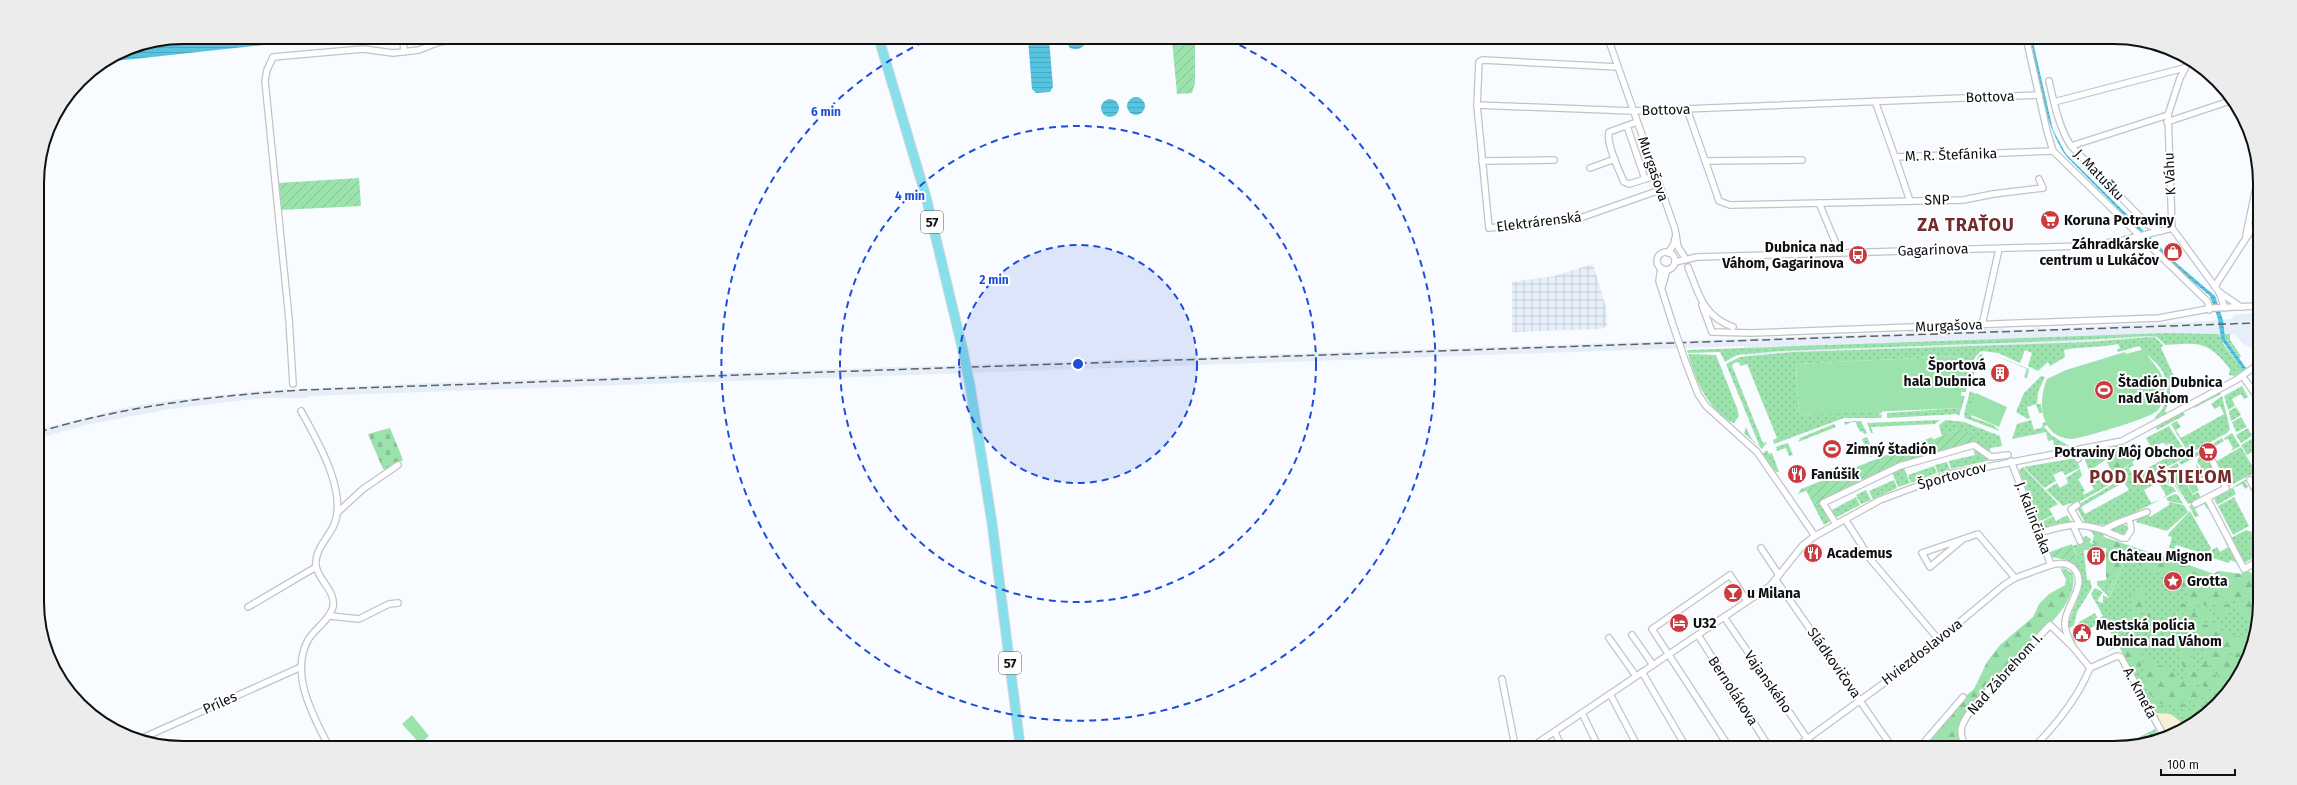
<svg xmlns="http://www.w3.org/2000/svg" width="2297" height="785" font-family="'Fira Sans',sans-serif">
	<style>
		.built { fill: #e6eff9 }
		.industrial { fill: url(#industrial-grid) }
		.education { fill: #faf0da }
		.grass { fill: url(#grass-dots); fill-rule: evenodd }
		.forest { fill: url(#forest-firs) }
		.cemetery { fill: url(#cemetery-stones) }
		.garden { fill: url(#garden-furrows) }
		.pitch { fill: #9ce2ac }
		.water { fill: url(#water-rules) }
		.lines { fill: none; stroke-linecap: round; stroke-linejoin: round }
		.minor-casing { stroke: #c1c4c7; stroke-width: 8 }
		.primary-casing { stroke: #d9d9d9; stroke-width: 11 }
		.minor { stroke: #fff; stroke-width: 5.5 }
		.primary { stroke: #86dfeb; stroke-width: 9 }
		.rail { stroke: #5f6163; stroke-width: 1.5; stroke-dasharray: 8 4; stroke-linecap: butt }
		.minor-bridge-casing { stroke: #c1c4c7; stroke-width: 8; stroke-linecap: butt }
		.primary-bridge-casing { stroke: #d9d9d9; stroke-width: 11; stroke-linecap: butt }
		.minor-bridge { stroke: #fff; stroke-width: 5.5 }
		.primary-bridge { stroke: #86dfeb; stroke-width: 9 }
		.ring { fill: none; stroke: #1d4ed8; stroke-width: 2; stroke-dasharray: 7 5 }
		.labels { text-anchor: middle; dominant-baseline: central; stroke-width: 4; stroke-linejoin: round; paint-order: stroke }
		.shield { fill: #fff; stroke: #575858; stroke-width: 1 }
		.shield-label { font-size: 13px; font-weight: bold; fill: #0f1011 }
		.street-label { font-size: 14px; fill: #0f1011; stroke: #fff }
		.poi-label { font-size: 14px; font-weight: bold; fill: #0f1011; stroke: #fff; text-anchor: start }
		.district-label { font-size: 18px; font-weight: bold; letter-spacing: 1px; fill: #722c2b; stroke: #fff }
		.rim { fill: none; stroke: #0f1011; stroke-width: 2 }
		.centre { fill: #1d4ed8; stroke: #fff; stroke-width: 2 }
		.ring-label { font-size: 12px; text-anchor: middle; font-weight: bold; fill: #1d4ed8; stroke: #fff; stroke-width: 4; stroke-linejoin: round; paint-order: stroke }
	</style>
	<defs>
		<pattern id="industrial-grid" width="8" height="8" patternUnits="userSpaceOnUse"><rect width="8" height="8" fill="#e6eff9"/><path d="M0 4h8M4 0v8" fill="none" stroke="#c4ccd4"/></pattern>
		<pattern id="grass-dots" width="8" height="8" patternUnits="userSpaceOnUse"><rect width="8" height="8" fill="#9ce2ac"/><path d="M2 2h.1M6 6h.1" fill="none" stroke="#85c193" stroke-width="1.8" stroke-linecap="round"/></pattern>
		<pattern id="forest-firs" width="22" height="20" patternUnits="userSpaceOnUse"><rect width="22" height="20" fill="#9ce2ac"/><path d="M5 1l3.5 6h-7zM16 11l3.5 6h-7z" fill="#85c193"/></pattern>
		<pattern id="cemetery-stones" width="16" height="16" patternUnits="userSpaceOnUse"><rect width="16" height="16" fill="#9ce2ac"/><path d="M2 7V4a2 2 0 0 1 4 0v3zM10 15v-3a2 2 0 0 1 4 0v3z" fill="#85c193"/></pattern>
		<pattern id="garden-furrows" width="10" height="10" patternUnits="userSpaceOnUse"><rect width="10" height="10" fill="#9ce2ac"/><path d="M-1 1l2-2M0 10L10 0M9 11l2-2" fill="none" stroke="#85c193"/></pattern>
		<pattern id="water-rules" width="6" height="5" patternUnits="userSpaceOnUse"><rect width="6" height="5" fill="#56c4de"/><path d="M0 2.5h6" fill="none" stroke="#4aa7bd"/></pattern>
	</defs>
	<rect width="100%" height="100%" fill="#f8fbff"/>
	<path class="built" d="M 2256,313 L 2256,350 L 2245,345 L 2234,334 L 2167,333 L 2159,334 L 2154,339 L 2103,346 L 1878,354 L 1745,361 L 1744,346 L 308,396 L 306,398 L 263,398 L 170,409 L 90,424 L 39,438 L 39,429 L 128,407 L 173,400 L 258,391 L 428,383 L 1908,333 L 1908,331 L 1916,331 L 1917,333 L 1949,332 L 2003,328 L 2005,330 L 2034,329 L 2035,327 L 2039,327 L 2040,329 L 2183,322 L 2185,323 L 2232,319 L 2234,315 Z"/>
	<path class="industrial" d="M 1593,264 L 1606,308 L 1607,326 L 1601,329 L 1512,332 L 1512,282 L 1555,276 Z"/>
	<path class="education" d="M 2221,698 L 2203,718 L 2168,737 L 2155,713 Z"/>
	<g class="grass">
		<path d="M 2167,333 L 2219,334 L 2224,345 L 2243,370 L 2235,376 L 2229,375 L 2230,369 C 2207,340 2199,343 2165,345 L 2157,337 L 2150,336 L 2080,340 L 1780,351 L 1737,355 L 1725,362 L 1720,352 L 1688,353 L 1687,350 Z"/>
		<path d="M 2223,334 L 2230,334 L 2230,340 L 2241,356 L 2239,358 Z"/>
		<path d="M 2150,337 L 2156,338 L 2163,345 L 2161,348 L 2174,376 L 2170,379 L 2170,396 L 2167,396 C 2168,364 2153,364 2139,346 L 2118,352 L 2117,350 L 2120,348 L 2118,344 C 2100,348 2083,346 2064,350 L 2065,357 L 2050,366 L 2048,362 L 2038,371 L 2028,366 L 2032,353 L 2025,350 L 2020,363 L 1998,353 L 1982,351 C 1970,357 1967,379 1966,392 L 1961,392 L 1958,356 L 1796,364 L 1799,415 L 1882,410 L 1882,413 L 1877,414 L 1882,415 L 1881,418 L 1844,418 L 1774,444 L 1773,440 L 1777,438 L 1747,364 L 1740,366 L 1739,362 L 1734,363 L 1732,366 L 1763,443 L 1767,442 L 1762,449 L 1744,433 L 1746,427 L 1751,438 L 1760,447 L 1726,364 L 1740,357 L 1794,352 L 2090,342 Z"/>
		<path d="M 1983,353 L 1972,378 L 1979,382 L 1972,383 L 1969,378 L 1979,355 Z"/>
		<path d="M 1989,353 L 2029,369 L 2027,378 L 2024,377 L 2027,369 Z"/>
		<path d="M 1688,354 L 1716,355 L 1737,408 L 1739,416 L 1734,423 C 1729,422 1725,418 1721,415 C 1703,398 1695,378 1688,354 Z"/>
		<path d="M 2041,376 L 2045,377 L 2038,392 L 2037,404 L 2041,404 L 2042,413 L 2039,413 L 2036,404 L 2027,407 L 2030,418 L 2028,419 L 2016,412 L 2024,393 Z"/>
		<path d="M 2242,386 L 2248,397 L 2244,399 L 2241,394 L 2232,399 L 2235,406 L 2228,410 L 2224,396 Z"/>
		<path d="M 1970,391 L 1976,394 L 1968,413 L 1972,415 L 1971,417 L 1993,425 L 2000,431 L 1965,418 L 1964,414 Z"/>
		<path d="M 2219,391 L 2221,394 L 2194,408 L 2194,407 Z"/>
		<path d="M 2185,394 L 2189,397 L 2189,403 L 2156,420 L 2155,417 L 2162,410 L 2167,398 L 2170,398 L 2165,411 L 2167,414 L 2188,402 Z"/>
		<path d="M 1961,396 L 1965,396 L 1959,416 L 1957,414 L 1887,418 L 1887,413 L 1961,408 Z"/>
		<path d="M 2222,396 L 2230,429 L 2227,433 L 2189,454 L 2171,424 L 2177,421 L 2181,427 L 2176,430 L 2181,438 L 2224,414 L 2220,406 L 2215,409 L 2211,404 Z"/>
		<path d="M 2236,407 L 2241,415 L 2231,421 L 2229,411 Z"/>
		<path d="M 2183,412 L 2185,415 L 2157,430 L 2156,427 Z"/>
		<path d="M 2241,417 L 2247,427 L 2236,432 L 2232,422 Z"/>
		<path d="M 1940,420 L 1935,424 L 1871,427 L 1873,433 L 1871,433 L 1867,423 Z"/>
		<path d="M 1946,420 L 1964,422 L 2000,436 L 2002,446 L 1990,448 L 1991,456 L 1976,444 L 1975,442 L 1978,441 L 1962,428 L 1942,436 L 1939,425 Z"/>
		<path d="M 2031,420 L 2034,430 L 2043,427 L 2042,423 L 2046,422 L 2047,425 L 2044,427 L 2051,435 L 2069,446 L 2054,445 L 2053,440 L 2048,441 L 2046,432 L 2012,439 L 2017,424 Z"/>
		<path d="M 1855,421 L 1845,425 L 1844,422 L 1861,421 L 1867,433 L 1864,434 L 1862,431 L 1860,432 Z"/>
		<path d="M 1834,424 L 1836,427 L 1798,442 L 1800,438 Z"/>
		<path d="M 2169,426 L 2188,456 L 2139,481 L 2132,481 C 2142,485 2154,475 2163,471 L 2172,484 L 2159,482 L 2173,487 L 2176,491 L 2163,498 L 2166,495 L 2158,482 L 2144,490 L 2151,503 L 2160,500 L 2109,525 L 2083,524 L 2084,521 L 2076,506 L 2074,507 L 2071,503 L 2063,506 L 2046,490 L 2057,483 L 2060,488 L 2068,483 L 2066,478 L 2080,469 L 2082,476 L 2078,479 L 2085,491 L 2083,492 L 2084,495 L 2094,489 L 2089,481 L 2092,479 L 2097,487 L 2093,479 L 2098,476 L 2101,481 L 2112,475 L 2113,478 L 2117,477 L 2132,462 L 2134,465 L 2129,468 L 2133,476 L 2177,452 L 2172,444 L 2165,446 L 2177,439 L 2165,445 L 2163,442 L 2152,449 L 2146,438 ZM 2116,481 L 2117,482 L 2079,504 L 2079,502 ZM 2124,482 L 2129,490 L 2085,514 L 2081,507 Z"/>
		<path d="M 2248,428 L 2252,436 L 2241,443 L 2236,435 Z"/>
		<path d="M 2232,433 L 2240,446 L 2231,451 L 2233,448 L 2228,439 L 2225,440 L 2224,438 Z"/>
		<path d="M 1867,437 L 1874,452 L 1873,456 L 1870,457 L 1862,439 Z"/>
		<path d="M 1932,437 L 1933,440 L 1798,494 L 1801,489 Z"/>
		<path d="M 2222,438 L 2224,441 L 2207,451 L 2206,448 Z"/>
		<path d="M 2253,438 L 2256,443 L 2256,450 L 2247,455 L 2241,445 Z"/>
		<path d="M 1788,443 L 1793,455 L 1789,456 L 1786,448 L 1777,451 L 1776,447 Z"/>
		<path d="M 2122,444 L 2123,446 L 2080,455 L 2082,453 Z"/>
		<path d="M 1973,447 L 1991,460 L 1951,469 L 1949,461 L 1975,455 Z"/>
		<path d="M 2241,447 L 2256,472 L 2229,486 L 2226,485 L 2217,461 Z"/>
		<path d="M 2204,448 L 2206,451 L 2181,465 L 2179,462 Z"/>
		<path d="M 1767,450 L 1769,454 L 1772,453 L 1779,472 L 1776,472 L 1763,456 L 1763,453 Z"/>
		<path d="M 2102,453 L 2105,460 L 2094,468 L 2096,474 L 2089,478 L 2091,476 L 2084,457 Z"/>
		<path d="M 2076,458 L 2076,463 L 2078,463 L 2080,468 L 2065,475 L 2062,471 L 2053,475 L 2056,481 L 2044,488 L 2024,467 Z"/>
		<path d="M 1947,462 L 1950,470 L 1938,473 L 1935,465 Z"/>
		<path d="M 2208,462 L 2212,464 L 2213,472 L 2205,476 L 2200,466 Z"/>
		<path d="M 2177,463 L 2179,466 L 2171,471 L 2174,475 L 2180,472 L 2193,495 L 2198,492 L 2201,498 L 2188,504 L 2167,469 Z"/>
		<path d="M 2196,463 L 2204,477 L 2198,480 L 2194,472 L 2197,469 Z"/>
		<path d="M 1934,466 L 1937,473 L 1911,483 L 1908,475 Z"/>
		<path d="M 2023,467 L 2058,504 L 2049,509 L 2053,515 L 2039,522 L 2019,470 Z"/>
		<path d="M 1833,468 L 1834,471 L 1814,480 L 1812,476 Z"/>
		<path d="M 1904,468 L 1910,483 L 1898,487 L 1892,472 Z"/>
		<path d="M 2166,469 L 2187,505 L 2165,470 Z"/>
		<path d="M 2248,478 L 2249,480 L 2245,482 L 2248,487 L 2245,489 L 2242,484 L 2233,488 L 2236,494 L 2217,505 L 2214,499 Z"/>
		<path d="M 1894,480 L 1897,488 L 1873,499 L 1869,491 Z"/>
		<path d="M 1866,490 L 1871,500 L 1861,504 L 1856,495 Z"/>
		<path d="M 2175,494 L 2178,495 L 2183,504 L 2168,501 L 2166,498 Z"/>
		<path d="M 1856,497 L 1860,505 L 1835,518 L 1832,510 Z"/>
		<path d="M 2234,497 L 2249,526 L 2233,535 L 2218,506 Z"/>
		<path d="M 1824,501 L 1832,520 L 1824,525 L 1814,506 Z"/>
		<path d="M 2205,501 L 2209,508 L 2207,509 L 2204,504 L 2195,509 L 2199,516 L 2195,517 L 2189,506 Z"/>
		<path d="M 2169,502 L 2184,505 L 2188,512 L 2167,531 L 2136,522 L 2138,516 L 2148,513 L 2150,517 L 2169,505 Z"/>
		<path d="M 2190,511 L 2211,548 L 2208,555 L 2176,545 L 2174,549 L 2169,548 L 2172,537 L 2168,536 L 2169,533 Z"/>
		<path d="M 2067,515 L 2072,523 L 2060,523 L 2042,528 L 2040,523 L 2053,516 L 2056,521 Z"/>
		<path d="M 2123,524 L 2129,528 L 2126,535 L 2109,530 Z"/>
		<path d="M 2086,527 L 2104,533 L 2103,537 C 2130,548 2158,554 2186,564 C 2195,567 2204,571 2214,574 L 2218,571 L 2241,574 L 2248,571 L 2255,576 C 2255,591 2258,627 2255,640 C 2246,675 2216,710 2187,727 L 2171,714 L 2155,713 L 2119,646 L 2104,653 L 2118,645 L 2109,630 L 2102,632 L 2106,628 L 2101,620 L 2090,629 L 2087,625 L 2073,635 L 2077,645 L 2071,636 L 2076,630 L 2079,622 L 2095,613 L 2098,619 L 2103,616 L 2091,594 L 2095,588 L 2103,592 L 2097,601 L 2103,603 L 2103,595 L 2109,598 L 2123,566 L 2106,548 L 2100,548 L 2092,543 L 2094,535 Z"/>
		<path d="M 2246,530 L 2255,533 L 2255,557 L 2243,564 L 2231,538 Z"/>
		<path d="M 2228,541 L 2241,564 L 2230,560 L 2229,563 L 2209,557 L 2212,550 L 2217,547 L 2220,552 L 2228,547 L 2225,542 Z"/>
		<path d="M 2084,552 L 2087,580 L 2090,580 L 2092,588 L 2077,612 L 2074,625 L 2070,628 L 2068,626 C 2072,604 2091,586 2076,565 L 2079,563 L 2076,554 Z"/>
		<path d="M 2059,565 L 2072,573 C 2078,586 2065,608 2056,617 L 2071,582 L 2070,575 Z"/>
		<path d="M 2115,570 L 2118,570 L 2107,595 L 2101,589 L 2106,584 L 2107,575 Z"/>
		<path d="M 1961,723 L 1964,747 L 1954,747 L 1957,744 L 1955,735 Z"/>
		<path d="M 2155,729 L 2159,737 L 2152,739 L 2149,734 L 2141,738 L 2143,743 L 2127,747 L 2126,744 Z"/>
	</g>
	<g class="forest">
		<path d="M 2136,443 L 2143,454 L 2114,476 L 2102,453 Z"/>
		<path d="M 2098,535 L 2214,574 L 2218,571 L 2241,574 L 2248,571 L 2255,576 L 2255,597 L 2204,605 L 2183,601 L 2183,597 L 2191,593 L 2190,590 L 2180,588 L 2177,577 L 2170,577 L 2159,572 L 2153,575 L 2151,572 L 2132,560 L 2126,565 L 2107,547 L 2095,544 Z"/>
		<path d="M 2086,536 L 2091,539 L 2090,543 L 2096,545 L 2100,550 L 2084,550 L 2084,552 L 2076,554 L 2073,546 L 2083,542 L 2082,538 Z"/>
		<path d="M 2106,548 L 2123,566 L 2109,597 L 2107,595 L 2118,570 L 2110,573 L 2106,584 L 2101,589 L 2097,585 L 2097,581 L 2106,580 Z"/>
		<path d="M 2060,568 L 2067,571 C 2077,584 2065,605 2057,616 C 2053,622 2037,635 2029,642 C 2002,670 1973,700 1955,735 L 1957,744 L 1954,747 L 1921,747 L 1964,697 L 1974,689 L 1987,662 L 2000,645 L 2033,617 L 2039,604 L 2049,594 L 2065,585 L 2066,579 Z"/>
		<path d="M 2143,588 L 2145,589 L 2144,606 L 2126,637 L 2119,626 L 2123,621 L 2131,617 L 2133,607 L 2129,597 L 2135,591 Z"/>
		<path d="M 2255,599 L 2255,613 L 2250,623 L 2235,603 Z"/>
		<path d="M 2174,602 L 2201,607 L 2183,611 Z"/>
		<path d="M 2233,603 L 2221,620 L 2219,618 L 2224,610 L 2215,612 L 2209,609 L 2212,615 L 2211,620 L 2200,619 L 2199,625 L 2220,624 L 2218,635 L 2219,648 L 2200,649 L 2184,613 Z"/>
		<path d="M 2146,609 L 2154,621 L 2142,634 L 2126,642 Z"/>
		<path d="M 2182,613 L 2187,624 L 2159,629 L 2150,628 L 2164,619 Z"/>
		<path d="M 2220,627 L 2223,635 L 2228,633 C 2232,639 2241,636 2247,636 L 2243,652 L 2231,652 L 2229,649 L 2226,651 L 2220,648 Z"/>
		<path d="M 2143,637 L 2143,654 L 2127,644 Z"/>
		<path d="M 2185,639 L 2191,648 L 2188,651 L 2193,656 L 2193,662 L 2196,672 L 2203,666 L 2203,658 L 2218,679 L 2222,693 L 2189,681 C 2183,665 2178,660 2180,641 Z"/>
		<path d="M 2124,645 L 2142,655 L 2141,667 L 2129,665 L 2120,648 Z"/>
		<path d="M 2220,649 L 2228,655 L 2242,653 L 2223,692 L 2219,678 L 2201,651 Z"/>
		<path d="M 2243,653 L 2249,653 L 2235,683 L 2224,693 Z"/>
		<path d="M 2144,656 L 2196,687 L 2219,694 L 2168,705 C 2145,705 2143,672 2144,656 Z"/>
		<path d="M 2224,695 L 2221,698 L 2155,713 L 2151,704 L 2167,708 Z"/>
	</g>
	<path class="cemetery" d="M 390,428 L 403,460 L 386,470 L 383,469 L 368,434 Z"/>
	<g class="garden">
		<path d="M 1172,40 L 1195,40 L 1195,83 L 1192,93 L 1177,94 Z"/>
		<path d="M 359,178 L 361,206 L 280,210 L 278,183 Z"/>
		<path d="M 1962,428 L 1979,441 C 1917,458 1870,474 1814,506 L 1806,490 Z"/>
		<circle cx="2202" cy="461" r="4.5"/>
		<path d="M 2072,544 L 2079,563 L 2076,565 L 2066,560 L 2052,557 L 2050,552 Z"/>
	</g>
	<g class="pitch">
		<path d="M 2144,349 C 2149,361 2161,368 2164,382 C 2166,391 2164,404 2157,411 C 2148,419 2086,437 2072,439 C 2040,438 2037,402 2047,379 L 2066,370 L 2125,352 L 2126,354 Z"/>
		<path d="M 1959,356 L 1962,408 L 1799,415 L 1796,364 Z"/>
		<path d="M 1976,393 L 2007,407 L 1999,427 L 1967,413 Z"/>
		<path d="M 2192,478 L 2199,490 L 2193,494 L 2186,481 Z"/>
		<path d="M 2255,539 L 2255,548 L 2248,553 L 2244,546 Z"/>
		<path d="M 2198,709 L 2200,717 L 2184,721 L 2182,712 Z"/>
		<path d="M 412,715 L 429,736 L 420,744 L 402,724 Z"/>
	</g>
	<g class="water">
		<path d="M 183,37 L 371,37 L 264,45 L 106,62 L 128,48 Z"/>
		<path d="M 1028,39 L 1049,39 L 1053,87 L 1050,92 L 1036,93 L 1032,89 Z"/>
		<path d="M 1064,39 L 1087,39 L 1087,40 C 1084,48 1078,51 1070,48 Z"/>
		<path d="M 2031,42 L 2033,42 L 2053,130 L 2066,154 L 2175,262 L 2215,296 L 2223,320 L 2225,338 L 2246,368 L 2243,370 L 2221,339 L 2218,319 L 2210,296 L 2175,267 L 2066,156 C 2044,125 2039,78 2031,42 Z"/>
		<circle cx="1136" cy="106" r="9"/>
		<circle cx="1110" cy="108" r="9"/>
	</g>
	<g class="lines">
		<g class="minor-casing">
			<g id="minor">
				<path d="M 403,38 L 404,52"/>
				<path d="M 1609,41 L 1675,229 L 1678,247 L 1684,256"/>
				<path d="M 2027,42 L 2047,131 L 2053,151 L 2140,236"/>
				<path d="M 2190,59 L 2180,78 L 2168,115 L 2172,228 L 2219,292 L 2225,308"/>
				<path d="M 1618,67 L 1482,60 L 1479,62 L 1477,105 L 1489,228 L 1580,218 L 1660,190"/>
				<path d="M 2049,81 C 2054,103 2059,128 2071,146 L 2148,225 L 2161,231"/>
				<path d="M 1875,101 L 1895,157"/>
				<path d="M 2054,102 L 2184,68"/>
				<path d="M 1477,105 L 1633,111 L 2039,95"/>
				<path d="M 1687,109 L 1717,195 L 1719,201 L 1730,205 L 1963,200 L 1993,194 L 2043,188 L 2039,179"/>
				<path d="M 1637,122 L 1609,132 C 1606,144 1619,170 1624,182 L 1629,184 L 1655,176"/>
				<path d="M 2167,122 L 2233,100"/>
				<path d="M 1627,126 L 1645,179"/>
				<path d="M 2071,146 L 2168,115"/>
				<path d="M 1482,161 L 1554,160"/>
				<path d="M 1705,161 L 1802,160"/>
				<path d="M 1590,168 L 1615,159"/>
				<path d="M 1910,201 L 1895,157 L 2053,151"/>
				<path d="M 1819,203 L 1840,253"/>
				<path d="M 2246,235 L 2257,183"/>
				<path d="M 2146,242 L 2208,302 L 2209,310"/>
				<circle cx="1666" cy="261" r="9"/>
				<path d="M 1668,253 L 1674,244 L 1675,238"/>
				<path d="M 1675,262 L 1697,257 L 2082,246 L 2120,241 L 2172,228"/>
				<path d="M 1688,267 C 1699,295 1703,316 1733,327"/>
				<path d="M 1661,268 L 1659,281 L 1672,322"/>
				<path d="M 2215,286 L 2257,221"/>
				<path d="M 1662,287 L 1667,270"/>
				<path d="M 2219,292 L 2241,307"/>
				<path d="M 1702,305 L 1712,332 L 1751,333 L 2159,318 L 2213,308 L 2257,306"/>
				<path d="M 1982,325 L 1999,249"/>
				<path d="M 1686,363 L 1698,394 L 1706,406 L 1757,452 L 1815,536 L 1880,500 L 1950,474 L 2122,441 L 2236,380 L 2256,366"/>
				<path d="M 2243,377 L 2256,395"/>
				<path d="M 293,384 L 289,319 L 265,81 L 267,70 L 273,57 L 363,49 L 393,53 L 419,50 L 439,42 L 469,38"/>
				<path d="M 301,411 C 317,440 348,492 334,525 C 328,538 314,550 316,566 C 318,580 336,591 333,607 C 329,621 315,628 308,640 C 290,673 312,714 327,743"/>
				<path d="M 2076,451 L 2078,459"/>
				<path d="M 2011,461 L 2051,565 C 2058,563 2066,562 2072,567 C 2090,582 2066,605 2065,622 C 2064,631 2069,638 2072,646"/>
				<path d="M 2250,480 L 2256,491"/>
				<path d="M 2207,498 L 2244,569 L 2255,563"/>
				<path d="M 2195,504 L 2226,488 L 2213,462"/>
				<path d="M 2077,505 L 2071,509 L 2080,525"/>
				<path d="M 337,513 L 363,489 L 398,465"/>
				<path d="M 1845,519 L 1871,560 L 1939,640"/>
				<path d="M 1836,524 L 1823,503 L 1900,466 L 1974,445 L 1991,457 L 2008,455"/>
				<path d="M 2073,525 L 2080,541"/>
				<path d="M 2103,530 L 2122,538 L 2126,538 L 2131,530 L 2130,523"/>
				<path d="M 2038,533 C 2064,526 2076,521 2103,530 L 2117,523 L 2147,512"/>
				<path d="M 1962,540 L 1930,567 L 1922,553 L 1978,534 L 2015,578"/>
				<path d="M 1761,548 L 1779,575"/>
				<path d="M 1776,580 L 1892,747"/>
				<path d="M 248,607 L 316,567"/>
				<path d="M 330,616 L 359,619 L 389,604 L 398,603"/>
				<path d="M 1724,617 L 1813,747"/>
				<path d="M 1632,635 L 1653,665"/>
				<path d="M 1698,635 L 1769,747"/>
				<path d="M 1609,638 L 1636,676"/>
				<path d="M 2090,668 L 2117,656 L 2121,657 L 2165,738"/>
				<path d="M 1642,672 L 1686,747"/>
				<path d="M 1502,679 L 1515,746"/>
				<path d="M 1610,694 L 1638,747"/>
				<path d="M 1582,713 L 1598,746"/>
				<path d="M 1555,732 L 1561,746"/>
				<path d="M 138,740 L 301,667"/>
				<path d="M 1533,746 L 1770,586 L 1803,545 L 1815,536"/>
				<path d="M 1729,747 L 1652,629 L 1730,575 L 1747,601"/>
				<path d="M 1796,747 L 1906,667 L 2004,585 L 2015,578 L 2051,565"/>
				<path d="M 1920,747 L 1963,697"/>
				<path d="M 1966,747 C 1956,729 1963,722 1974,706 L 2050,625 L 2072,646 L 2090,668"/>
				<path d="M 2034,747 C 2056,725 2078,697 2090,668"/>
			</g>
		</g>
		<g class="primary-casing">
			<g id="primary">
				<path d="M 879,39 L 926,197 L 963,351"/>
				<path d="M 970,385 L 992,523 L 1020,745"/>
			</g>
		</g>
		<use href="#minor" class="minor"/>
		<use href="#primary" class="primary"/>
		<path class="rail" d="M 39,432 C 124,406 212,396 301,390 L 2256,323"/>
		<g class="minor-bridge-casing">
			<path id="minor-bridge" d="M 1672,322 L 1686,363"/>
		</g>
		<g class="primary-bridge-casing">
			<path id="primary-bridge" d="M 963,351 L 970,385"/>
		</g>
		<use href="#minor-bridge" class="minor-bridge"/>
		<use href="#primary-bridge" class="primary-bridge"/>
	</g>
	<circle cx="1078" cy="364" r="119" fill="#1d4ed8" fill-opacity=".12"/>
	<g class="ring">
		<circle cx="1078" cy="364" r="119"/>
		<circle cx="1078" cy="364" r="238"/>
		<path d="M1229 40A357 357 0 1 1 930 39"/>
	</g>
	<defs>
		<g id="supermarket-disc" transform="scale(1)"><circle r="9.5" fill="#ca3b40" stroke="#fff"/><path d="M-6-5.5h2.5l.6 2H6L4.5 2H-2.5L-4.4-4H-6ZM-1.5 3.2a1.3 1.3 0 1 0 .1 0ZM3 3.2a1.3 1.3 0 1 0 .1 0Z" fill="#fff"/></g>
		<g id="shop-disc" transform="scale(1)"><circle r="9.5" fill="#ca3b40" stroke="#fff"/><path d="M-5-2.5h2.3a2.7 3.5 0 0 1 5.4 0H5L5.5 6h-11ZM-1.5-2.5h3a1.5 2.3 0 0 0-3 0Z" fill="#fff"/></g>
		<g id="bus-disc" transform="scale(1)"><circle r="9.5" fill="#ca3b40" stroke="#fff"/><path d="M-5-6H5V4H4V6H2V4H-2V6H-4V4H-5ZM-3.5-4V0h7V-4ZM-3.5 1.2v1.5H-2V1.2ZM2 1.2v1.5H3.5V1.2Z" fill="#fff"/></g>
		<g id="building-disc" transform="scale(1)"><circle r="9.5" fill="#ca3b40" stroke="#fff"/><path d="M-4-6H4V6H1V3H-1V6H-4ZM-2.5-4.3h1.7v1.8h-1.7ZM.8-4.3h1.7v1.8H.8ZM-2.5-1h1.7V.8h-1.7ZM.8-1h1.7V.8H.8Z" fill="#fff"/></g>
		<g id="stadium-disc" transform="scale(1)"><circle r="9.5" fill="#ca3b40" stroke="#fff"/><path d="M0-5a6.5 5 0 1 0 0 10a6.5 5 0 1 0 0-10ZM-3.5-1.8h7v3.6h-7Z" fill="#fff"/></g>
		<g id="restaurant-disc" transform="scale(1)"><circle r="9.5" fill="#ca3b40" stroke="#fff"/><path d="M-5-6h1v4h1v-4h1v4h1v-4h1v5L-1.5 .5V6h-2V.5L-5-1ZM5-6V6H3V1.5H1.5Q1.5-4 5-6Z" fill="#fff"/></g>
		<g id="sight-disc" transform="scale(1)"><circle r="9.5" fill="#ca3b40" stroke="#fff"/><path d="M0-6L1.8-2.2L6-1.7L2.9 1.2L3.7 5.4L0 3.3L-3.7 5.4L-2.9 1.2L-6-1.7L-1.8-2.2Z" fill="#fff"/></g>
		<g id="bar-disc" transform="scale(1)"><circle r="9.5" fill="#ca3b40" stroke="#fff"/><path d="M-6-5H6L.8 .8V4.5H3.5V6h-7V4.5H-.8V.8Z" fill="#fff"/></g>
		<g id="hotel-disc" transform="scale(1)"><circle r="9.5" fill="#ca3b40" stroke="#fff"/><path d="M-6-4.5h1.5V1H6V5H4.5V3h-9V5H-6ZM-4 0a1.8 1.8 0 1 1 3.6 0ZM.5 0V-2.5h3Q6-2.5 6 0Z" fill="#fff"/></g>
		<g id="civic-disc" transform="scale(1)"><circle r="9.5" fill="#ca3b40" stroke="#fff"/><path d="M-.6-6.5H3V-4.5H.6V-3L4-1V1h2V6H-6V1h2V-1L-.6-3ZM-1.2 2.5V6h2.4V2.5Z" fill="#fff"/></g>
	</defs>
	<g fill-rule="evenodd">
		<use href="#supermarket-disc" x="2050" y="220"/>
		<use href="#shop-disc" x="2173" y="252"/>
		<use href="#bus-disc" x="1858" y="255"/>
		<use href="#building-disc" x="2000" y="373"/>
		<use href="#stadium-disc" x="2104" y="390"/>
		<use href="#stadium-disc" x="1832" y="449"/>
		<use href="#supermarket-disc" x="2208" y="452"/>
		<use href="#restaurant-disc" x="1797" y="474"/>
		<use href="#restaurant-disc" x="1813" y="553"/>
		<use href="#building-disc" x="2096" y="556"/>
		<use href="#sight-disc" x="2173" y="581"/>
		<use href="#bar-disc" x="1733" y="593"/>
		<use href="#hotel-disc" x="1679" y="623"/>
		<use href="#civic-disc" x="2082" y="633"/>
	</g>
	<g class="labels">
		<g class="shield">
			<rect x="921" y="211" width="22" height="22" rx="3"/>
			<rect x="999" y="652" width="22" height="22" rx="3"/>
		</g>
		<g class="shield-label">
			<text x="932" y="222">57</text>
			<text x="1010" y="663">57</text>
		</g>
		<g class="street-label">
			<text transform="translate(1990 97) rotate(-2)">Bottova</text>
			<text transform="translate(1666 110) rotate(-2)">Bottova</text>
			<text transform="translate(1951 155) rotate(-2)">M. R. Štefánika</text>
			<text transform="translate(1653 169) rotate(71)">Murgašova</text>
			<text transform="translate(2170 174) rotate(-93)">K Váhu</text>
			<text transform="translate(2099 175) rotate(46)">J. Matušku</text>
			<text transform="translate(1937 200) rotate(-1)">SNP</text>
			<text transform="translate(1539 222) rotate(-7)">Elektrárenská</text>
			<text transform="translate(1933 250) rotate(-2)">Gagarinova</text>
			<text transform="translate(1949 326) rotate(-2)">Murgašova</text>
			<text transform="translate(1952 476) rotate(-15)">Športovcov</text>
			<text transform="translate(2033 518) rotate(69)">J. Kalinčiaka</text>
			<text transform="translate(1922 652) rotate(-38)">Hviezdoslavova</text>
			<text transform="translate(1834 663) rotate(55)">Sládkovičova</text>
			<text transform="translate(2005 674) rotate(-48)">Nad Zábrehom I.</text>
			<text transform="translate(1768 682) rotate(55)">Vajanského</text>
			<text transform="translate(1733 691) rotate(57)">Bernolákova</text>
			<text transform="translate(2140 693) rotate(62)">A. Kmeťa</text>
			<text transform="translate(220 703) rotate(-24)">Príles</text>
		</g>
		<g class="poi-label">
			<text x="2064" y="220">Koruna Potraviny</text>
			<text x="2159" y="244" text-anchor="end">Záhradkárske<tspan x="2159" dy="16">centrum u Lukáčov</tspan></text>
			<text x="1844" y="247" text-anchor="end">Dubnica nad<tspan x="1844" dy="16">Váhom, Gagarinova</tspan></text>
			<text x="1986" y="365" text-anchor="end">Športová<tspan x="1986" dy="16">hala Dubnica</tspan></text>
			<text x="2118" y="382">Štadión Dubnica<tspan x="2118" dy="16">nad Váhom</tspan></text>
			<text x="1846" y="449">Zimný štadión</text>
			<text x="2194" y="452" text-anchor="end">Potraviny Môj Obchod</text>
			<text x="1811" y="474">Fanúšik</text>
			<text x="1827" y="553">Academus</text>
			<text x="2110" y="556">Château Mignon</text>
			<text x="2187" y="581">Grotta</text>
			<text x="1747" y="593">u Milana</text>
			<text x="1693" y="623">U32</text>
			<text x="2096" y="625">Mestská polícia<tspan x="2096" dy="16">Dubnica nad Váhom</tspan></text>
		</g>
		<g class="district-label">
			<text x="1966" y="225">ZA TRAŤOU</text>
			<text x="2161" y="477">POD KAŠTIEĽOM</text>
		</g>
	</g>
	<path d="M0 0H2297V785H0ZM183 44H2114A139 139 0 0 1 2253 183V602A139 139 0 0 1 2114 741H183A139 139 0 0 1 44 602V183A139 139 0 0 1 183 44Z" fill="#ececec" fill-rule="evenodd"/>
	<path class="rim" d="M183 44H2114A139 139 0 0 1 2253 183V602A139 139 0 0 1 2114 741H183A139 139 0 0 1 44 602V183A139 139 0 0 1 183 44Z"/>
	<circle cx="1078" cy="364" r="6" class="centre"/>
	<g class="ring-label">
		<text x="826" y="116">6 min</text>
		<text x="910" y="200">4 min</text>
		<text x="994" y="284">2 min</text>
	</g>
	<path d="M2161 769v6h74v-6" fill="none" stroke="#0f1011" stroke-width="2"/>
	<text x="2167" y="769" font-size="12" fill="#0f1011" stroke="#ffffff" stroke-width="3" paint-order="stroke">100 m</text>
</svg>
